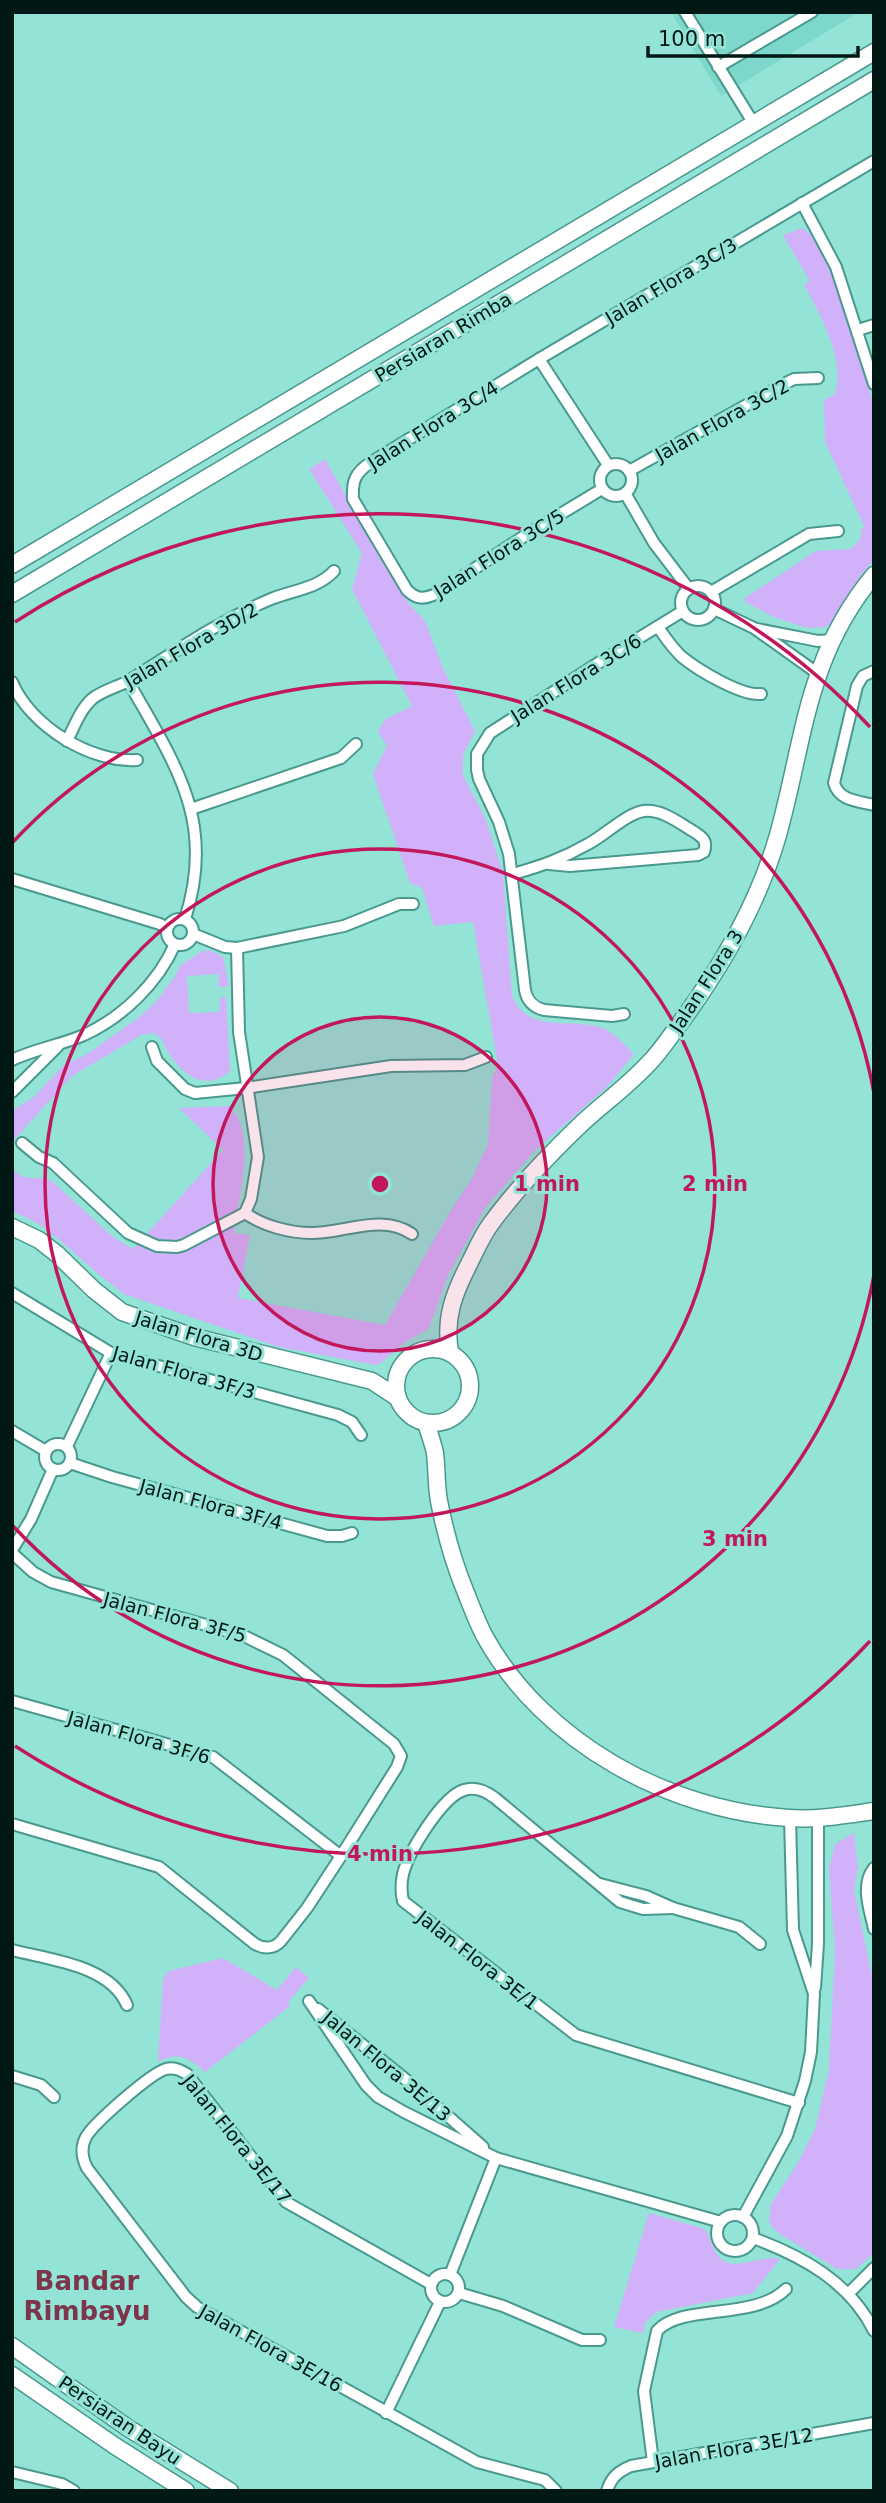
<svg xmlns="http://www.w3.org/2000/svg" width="886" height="2503" font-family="'DejaVu Sans',sans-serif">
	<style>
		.built { fill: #7dd7cb }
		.green { fill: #d2b1fb }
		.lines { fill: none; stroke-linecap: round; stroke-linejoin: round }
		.street-casing { stroke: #49998e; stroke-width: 14 }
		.secondary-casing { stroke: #49998e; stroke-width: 19 }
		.street { stroke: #fff; stroke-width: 10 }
		.secondary { stroke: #fff; stroke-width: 16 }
		.ring { fill: none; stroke: #c2185b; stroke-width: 3.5 }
		.labels { text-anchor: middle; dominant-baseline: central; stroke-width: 6; stroke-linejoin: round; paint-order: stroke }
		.street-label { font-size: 19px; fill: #011815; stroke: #94e3d7 }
		.district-label { font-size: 26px; font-weight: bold; fill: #7c354a; stroke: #94e3d7 }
		.centre { fill: #c2185b; stroke: #94e3d7; stroke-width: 3.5 }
		.ring-label { font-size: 21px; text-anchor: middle; font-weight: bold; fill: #c2185b; stroke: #94e3d7; stroke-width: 6; stroke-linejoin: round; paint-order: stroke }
	</style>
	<rect width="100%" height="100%" fill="#94e3d7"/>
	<path class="built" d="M 671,12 L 859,12 L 721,96 Z"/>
	<g class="green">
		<path d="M 802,228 L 810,234 L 828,261 L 874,405 L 874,560 L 861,575 L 836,620 L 825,627 L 807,628 L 774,617 L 745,602 L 745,598 L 816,551 L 851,549 L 861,538 L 861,529 L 865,528 L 825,442 L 824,400 L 834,395 C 848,365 819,311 804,285 L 810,281 L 783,235 Z"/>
		<path d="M 325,459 L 394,581 L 409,604 L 425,621 L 442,666 L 475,731 L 463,755 L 463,775 L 486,820 L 503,873 L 512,996 C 529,1036 573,1016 605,1029 C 616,1034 625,1046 634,1054 L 607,1087 L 533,1152 L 485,1208 L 448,1275 L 429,1328 L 404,1343 L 382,1362 L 376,1365 L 279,1347 L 124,1294 L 97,1273 L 61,1241 L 39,1224 L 12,1211 L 12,1168 C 27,1185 37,1173 53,1182 L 113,1237 L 133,1249 L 223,1150 L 179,1108 L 229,1106 C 258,1133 238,1198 234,1233 L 250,1235 L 238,1298 L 385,1325 L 453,1207 L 471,1180 L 488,1145 L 492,1078 L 498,1065 L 473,922 L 434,926 L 422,888 L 410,883 L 373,774 L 387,746 L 378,731 L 386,719 L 412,706 L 352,589 L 362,553 L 309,469 Z"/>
		<path d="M 202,951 L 212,951 L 223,957 L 229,986 L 218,987 L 219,974 L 187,976 L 189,1013 L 219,1012 L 220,998 L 226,997 L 230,1071 C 201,1097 172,1066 162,1039 L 154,1033 L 141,1035 L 72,1076 L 12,1142 L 12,1111 L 34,1097 L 63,1066 L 89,1053 L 138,1018 L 155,1003 L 174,978 L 181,965 Z"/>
		<path d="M 854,1833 L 858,1868 L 854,1890 L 874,1985 L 874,2253 L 856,2269 L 837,2269 L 777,2232 L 771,2226 L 769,2219 L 771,2204 L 799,2161 L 815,2129 L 829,2070 L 835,1950 L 829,1868 L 835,1844 Z"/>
		<path d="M 223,1958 L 277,1990 L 296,1967 L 309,1978 L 288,2002 L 290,2006 L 205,2072 C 190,2058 178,2051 158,2062 L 163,1979 L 169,1971 Z"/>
		<path d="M 649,2213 L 705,2229 C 710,2237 712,2247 717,2254 C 731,2276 762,2253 780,2259 L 753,2293 L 656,2312 L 645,2323 L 643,2333 L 614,2327 Z"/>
	</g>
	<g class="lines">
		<g class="street-casing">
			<g id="street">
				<path d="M 685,12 L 754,124"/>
				<path d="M 718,67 L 812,12"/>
				<path d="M 802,203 L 836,267 L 874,384"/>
				<path d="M 858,330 L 874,325"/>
				<path d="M 539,359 L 608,465"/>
				<circle cx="616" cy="480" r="16"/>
				<path d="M 629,471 L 784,384 L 794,379 L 818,378"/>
				<path d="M 602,489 L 529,533 L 436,594 C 424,599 417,600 407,590 L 353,499 C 352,481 355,473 370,463 L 539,359 L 874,161"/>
				<path d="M 625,493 L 654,543 L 689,589"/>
				<circle cx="698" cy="603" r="17"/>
				<path d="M 711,592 L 809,534 L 838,531"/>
				<path d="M 714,609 L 754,628 L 817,673"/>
				<path d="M 658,627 C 665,637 672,648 682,657 C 698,670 741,696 761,694"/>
				<path d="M 757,629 L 818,641 L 832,640"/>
				<path d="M 874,671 L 863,676 L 857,686 L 834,783 C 839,801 858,801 874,805"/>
				<path d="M 128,681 C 174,763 217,820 185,919"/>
				<path d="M 12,682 C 30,726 91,763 137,760"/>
				<path d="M 67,741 C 74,727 80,710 92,699 C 103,690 118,687 130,680 C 176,651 221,620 271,599 C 293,590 317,589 334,571"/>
				<path d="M 191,809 L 341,758 L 356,744"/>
				<path d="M 513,874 C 541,866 562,859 588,844 C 604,836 627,813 644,811 C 662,809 679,823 693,831 C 702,837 708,840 704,852 L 698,855 L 570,866 L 549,864"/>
				<path d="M 12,879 L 160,924 L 167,928"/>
				<circle cx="180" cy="932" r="13"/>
				<path d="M 237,948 L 344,926 L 399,904 L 413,904"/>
				<path d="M 624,1014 L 612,1016 L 544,1010 C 533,1007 527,1001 525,990 L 509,854 L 499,822 L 479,779 L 477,770 L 477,754 L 490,733 L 603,660 L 683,611"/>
				<path d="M 152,1047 L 157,1061 L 185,1089 L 195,1093 L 246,1088 L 391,1066 L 465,1065 L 486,1057"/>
				<path d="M 12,1060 C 35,1049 61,1045 84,1035 C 123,1017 158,983 175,944"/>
				<path d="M 12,1092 L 58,1046"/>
				<path d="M 22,1143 L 39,1157 L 53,1163 L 128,1233 L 157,1246 L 177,1247 L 184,1245 L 245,1213 L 251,1199 L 258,1157 L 239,1032 L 237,948 L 225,947 L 193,934"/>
				<path d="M 245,1213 C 263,1226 290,1233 312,1233 C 344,1233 383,1213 412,1234"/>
				<path d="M 12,1293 L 111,1353 L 338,1415 L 352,1422 L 361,1435"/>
				<path d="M 12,1431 L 46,1451"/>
				<circle cx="58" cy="1457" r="13"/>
				<path d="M 67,1446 L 111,1353"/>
				<path d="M 70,1463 L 112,1477 L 327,1536 L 342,1536 L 352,1533"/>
				<path d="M 12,1550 L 31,1519 L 53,1469"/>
				<path d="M 12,1553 L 33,1572 L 51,1582 L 242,1635 L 283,1655 L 394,1744 L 401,1756 L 397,1767 L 341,1856"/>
				<path d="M 12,1701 L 213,1757 L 341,1856 L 307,1908 L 281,1941 C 274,1949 264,1949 255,1944 L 159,1867 L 12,1824"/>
				<path d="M 874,1868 C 860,1885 870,1910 874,1929"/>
				<path d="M 600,1884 L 646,1896 L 673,1908 L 739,1927 L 760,1944"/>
				<path d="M 673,1908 L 643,1909 L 620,1902 L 495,1798 C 486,1791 476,1786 464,1790 C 442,1797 409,1851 403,1874 C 401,1883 401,1892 403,1901 L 576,2035 L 799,2103"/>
				<path d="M 12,1950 C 50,1960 110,1965 127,2005"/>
				<path d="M 815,1988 L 818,1944 L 818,1818"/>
				<path d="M 309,2001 L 366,2085 L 378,2097 L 404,2112 L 496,2158 L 721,2222"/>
				<path d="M 318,2009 L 415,2087 L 483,2147"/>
				<path d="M 12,2076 L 41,2085 L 54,2097"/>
				<circle cx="735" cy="2233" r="18"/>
				<path d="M 743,2217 L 787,2136 L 805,2081 L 811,2052 L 814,1994 L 793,1930 L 790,1818"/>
				<path d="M 753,2238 C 802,2256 850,2282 874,2331"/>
				<circle cx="445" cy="2288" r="14"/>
				<path d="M 450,2275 L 496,2158"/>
				<path d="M 431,2284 L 286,2202 L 187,2074 C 180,2070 174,2067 166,2069 C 151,2073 94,2123 86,2137 C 80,2148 82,2158 87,2168 L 186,2297 L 197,2307 L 477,2462 L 545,2480 L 556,2491"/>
				<path d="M 459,2293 L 503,2306 L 582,2340 L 600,2340"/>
				<path d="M 849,2293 L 874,2268"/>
				<path d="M 386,2413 L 440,2302"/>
				<path d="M 653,2462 L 644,2391 L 657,2331 C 681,2303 754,2321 786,2289"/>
				<path d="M 12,2472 L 62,2484 L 74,2491"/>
				<path d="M 607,2491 C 611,2477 619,2471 631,2466 L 874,2423"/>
			</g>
		</g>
		<g class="secondary-casing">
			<g id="secondary">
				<path d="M 12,565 L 874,52"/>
				<path d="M 12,594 L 874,80"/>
				<path d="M 12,1227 L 39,1240 L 57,1254 L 94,1290 L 122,1312 L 194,1337 L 372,1381 L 398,1398"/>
				<circle cx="433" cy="1386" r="37"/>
				<path d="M 450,1352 C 444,1318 454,1293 470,1262 C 476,1250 482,1236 490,1225 C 516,1189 547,1157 578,1127 C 601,1105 627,1087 649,1063 C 660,1052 669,1038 678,1026 C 721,968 758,905 778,835 C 805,738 806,657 874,575"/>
				<path d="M 426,1423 C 429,1433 433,1443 435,1453 C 437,1469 436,1485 439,1501 C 445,1532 454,1564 466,1593 C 472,1608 478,1624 485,1637 C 544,1743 670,1811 789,1818 C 817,1820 846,1815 874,1811"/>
				<path d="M 12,2346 L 128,2428 L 230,2491"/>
				<path d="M 12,2375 L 115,2446 L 186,2491"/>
			</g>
		</g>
		<use href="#street" class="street"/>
		<use href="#secondary" class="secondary"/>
	</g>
	<circle cx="380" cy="1184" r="167" fill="#c2185b" fill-opacity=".12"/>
	<g class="ring">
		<circle cx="380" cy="1184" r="167"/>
		<circle cx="380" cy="1184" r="335"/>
		<path d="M874 1275A502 502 0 0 1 13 1526M13 842A502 502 0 0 1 874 1093"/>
		<path d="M870 1641A670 670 0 0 1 15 1746M15 622A670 670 0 0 1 870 727"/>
	</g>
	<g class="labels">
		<g class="street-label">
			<text transform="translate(671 281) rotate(-31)">Jalan Flora 3C/3</text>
			<text transform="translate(443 337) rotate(-31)">Persiaran Rimba</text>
			<text transform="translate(722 420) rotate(-29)">Jalan Flora 3C/2</text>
			<text transform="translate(433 425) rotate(-32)">Jalan Flora 3C/4</text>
			<text transform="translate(499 553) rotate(-32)">Jalan Flora 3C/5</text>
			<text transform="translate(191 645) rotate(-30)">Jalan Flora 3D/2</text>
			<text transform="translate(576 678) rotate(-32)">Jalan Flora 3C/6</text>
			<text transform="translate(706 981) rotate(-57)">Jalan Flora 3</text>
			<text transform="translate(199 1336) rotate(17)">Jalan Flora 3D</text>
			<text transform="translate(184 1372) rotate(16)">Jalan Flora 3F/3</text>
			<text transform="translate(211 1504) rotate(15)">Jalan Flora 3F/4</text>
			<text transform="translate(175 1617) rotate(15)">Jalan Flora 3F/5</text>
			<text transform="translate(139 1737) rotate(16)">Jalan Flora 3F/6</text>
			<text transform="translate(478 1960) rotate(38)">Jalan Flora 3E/1</text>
			<text transform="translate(387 2066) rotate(40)">Jalan Flora 3E/13</text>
			<text transform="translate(237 2139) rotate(51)">Jalan Flora 3E/17</text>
			<text transform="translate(271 2348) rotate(29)">Jalan Flora 3E/16</text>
			<text transform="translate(120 2420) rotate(34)">Persiaran Bayu</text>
			<text transform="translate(734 2448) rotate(-10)">Jalan Flora 3E/12</text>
		</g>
		<g class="district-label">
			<text x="87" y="2281">Bandar<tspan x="87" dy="30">Rimbayu</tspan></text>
		</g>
	</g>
	<circle cx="380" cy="1184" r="10" class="centre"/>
	<g class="ring-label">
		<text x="547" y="1191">1 min</text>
		<text x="715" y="1191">2 min</text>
		<text x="735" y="1546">3 min</text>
		<text x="380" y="1861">4 min</text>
	</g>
	<rect width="886" height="2503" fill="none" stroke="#011815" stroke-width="28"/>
	<path d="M648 46v10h210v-10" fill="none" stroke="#011815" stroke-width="3.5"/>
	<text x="658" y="46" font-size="21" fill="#011815" stroke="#94e3d7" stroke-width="5" paint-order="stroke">100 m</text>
</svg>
